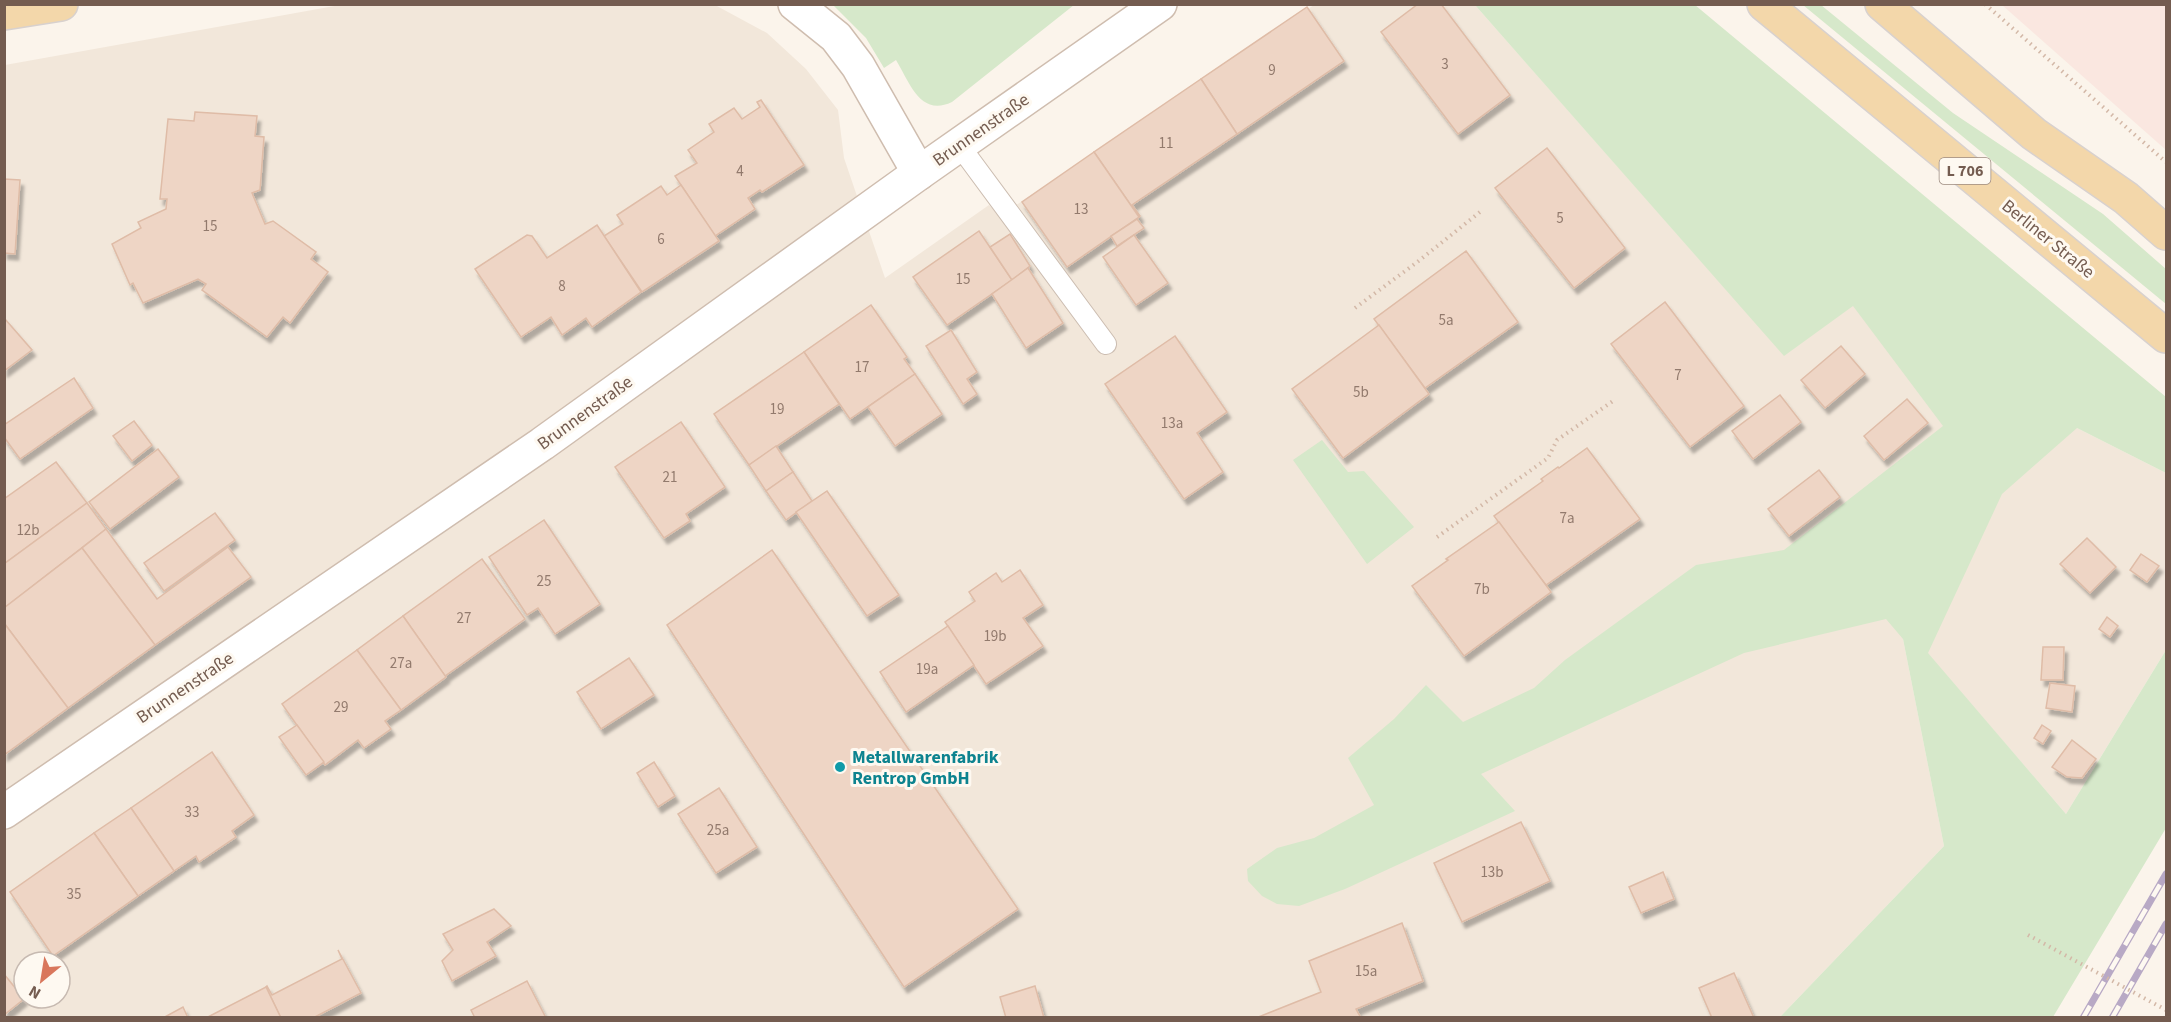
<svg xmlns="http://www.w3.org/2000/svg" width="2171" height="1022" font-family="'Source Sans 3',sans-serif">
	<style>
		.residential { fill: #f2e7da; fill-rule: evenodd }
		.commercial { fill: #fae7e0 }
		.green { fill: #d6e8ca }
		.building { fill: #eed5c5; stroke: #dfbca7; stroke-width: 1.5; filter: url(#shadow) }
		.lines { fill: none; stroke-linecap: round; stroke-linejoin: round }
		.service-casing { stroke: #ccbdb1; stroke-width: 22 }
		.secondary-casing { stroke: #cfbdaf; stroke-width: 36 }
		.primary-casing { stroke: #d8d1ce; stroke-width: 36 }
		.path { stroke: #d3b8a7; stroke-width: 4; stroke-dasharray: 1.5 4.5; stroke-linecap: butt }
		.service { stroke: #fff; stroke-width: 20 }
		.secondary { stroke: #fff; stroke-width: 33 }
		.primary { stroke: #f3d7aa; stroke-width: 33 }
		.rail-casing { stroke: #b8a9c5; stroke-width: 7 }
		.rail { stroke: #fef9f1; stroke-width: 4.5; stroke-dasharray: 14; stroke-linecap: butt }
		.path-bridge { stroke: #d3b8a7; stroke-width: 4; stroke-dasharray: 1.5 4.5; stroke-linecap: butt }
		.culture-dot { fill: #0f9aa8; stroke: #fef9f1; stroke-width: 2 }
		.labels { text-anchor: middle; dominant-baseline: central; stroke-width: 6; stroke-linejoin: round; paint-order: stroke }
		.number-label { font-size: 15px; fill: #927a6d }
		.shield { fill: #fef9f1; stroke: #9d8b80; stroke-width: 1.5 }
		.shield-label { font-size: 16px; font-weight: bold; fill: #745c50 }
		.street-label { font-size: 18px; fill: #745c50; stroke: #fef9f1 }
		.culture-label { font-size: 18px; font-weight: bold; fill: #0d838f; stroke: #fef9f1; text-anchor: start }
	</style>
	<defs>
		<filter id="shadow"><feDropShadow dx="3.5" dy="6" stdDeviation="1.5" flood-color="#0004"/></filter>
	</defs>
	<rect width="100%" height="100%" fill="#fbf4eb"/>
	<path class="residential" d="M 340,5 L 715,5 L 767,33 L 806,69 L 838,110 L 844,158 L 885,278 L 989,205 L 1000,216 L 1314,5 L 1475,5 L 1784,355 L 1853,305 L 1944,426 L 2077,428 L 2166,473 L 2166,650 L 2066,814 L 1928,654 L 1903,639 L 1944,846 L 1780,1017 L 5,1018 L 5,65 ZM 24,962 L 60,962 L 60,998 L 24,998 Z"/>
	<path class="commercial" d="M 2002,5 L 2166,5 L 2166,150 Z"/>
	<g class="green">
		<path d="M 833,5 L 1074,5 L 952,102 C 920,117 910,83 896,60 L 884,68 L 866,38 Z"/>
		<path d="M 1475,5 L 1695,5 L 2166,397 L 2166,473 L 2077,428 L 2002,494 L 1928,653 L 2066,814 L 2166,650 L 2166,828 L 2053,1017 L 1780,1017 L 1944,846 L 1903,639 L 1886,619 L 1744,653 L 1481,774 L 1515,811 L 1345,889 L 1299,906 L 1277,904 L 1262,896 L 1248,881 L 1247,869 L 1277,848 L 1314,838 L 1374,805 L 1348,758 L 1394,719 L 1426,685 L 1463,722 L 1534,688 L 1565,660 L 1696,565 L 1784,550 L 1943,426 L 1853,306 L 1784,356 Z"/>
		<path d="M 1803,5 L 1821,5 L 1953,113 L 2103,214 L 2166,269 L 2166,304 Z"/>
		<path d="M 1322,440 L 1348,472 L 1364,471 L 1414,527 L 1367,564 L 1293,460 Z"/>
	</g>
	<g class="building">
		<path d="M 1418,4 L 1441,4 L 1510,95 L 1458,134 L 1381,32 Z"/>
		<path d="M 1307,7 L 1344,61 L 1237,134 L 1201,79 Z"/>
		<path d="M 1201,79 L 1237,134 L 1132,205 L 1140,216 L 1139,217 L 1094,152 Z"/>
		<path d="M 761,100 L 804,165 L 762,192 L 760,190 L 748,198 L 755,209 L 715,236 L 675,176 L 697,163 L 688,150 L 714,132 L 709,124 L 734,108 L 742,119 L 760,107 L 757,102 Z"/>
		<path d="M 195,112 L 257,116 L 255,136 L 264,137 L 260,190 L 252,193 L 265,224 L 273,221 L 316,252 L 311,259 L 328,272 L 290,323 L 283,317 L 267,337 L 202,290 L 206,284 L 198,279 L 143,303 L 133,283 L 130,285 L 112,244 L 141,228 L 138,222 L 166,209 L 167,199 L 160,199 L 168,119 L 194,121 Z"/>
		<path d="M 1547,148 L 1625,248 L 1574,288 L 1495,188 Z"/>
		<path d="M 1094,152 L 1139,217 L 1067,267 L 1022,202 Z"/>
		<path d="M 4,179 L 20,180 L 15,254 L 4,253 Z"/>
		<path d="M 681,185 L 719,241 L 642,292 L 604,236 L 623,224 L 617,215 L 661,186 L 667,195 Z"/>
		<path d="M 1137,219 L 1144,228 L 1117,246 L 1111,236 Z"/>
		<path d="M 597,225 L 641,292 L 592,327 L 586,318 L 562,335 L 551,317 L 521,337 L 475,269 L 527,235 L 532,236 L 547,258 Z"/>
		<path d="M 979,231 L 1012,280 L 947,325 L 913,277 Z"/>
		<path d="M 1010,234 L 1030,266 L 1012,280 L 990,247 Z"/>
		<path d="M 1134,235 L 1168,283 L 1136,305 L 1103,257 Z"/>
		<path d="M 1466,251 L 1518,322 L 1425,388 L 1374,319 Z"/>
		<path d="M 1028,268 L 1063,323 L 1026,348 L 992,294 Z"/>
		<path d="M 1665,302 L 1744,406 L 1690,447 L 1611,344 Z"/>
		<path d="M 871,305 L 907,357 L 904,359 L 915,374 L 850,419 L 804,352 Z"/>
		<path d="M 5,319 L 32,350 L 4,371 L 4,320 Z"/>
		<path d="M 1379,325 L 1429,394 L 1343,458 L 1292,389 Z"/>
		<path d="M 951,330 L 977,372 L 967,379 L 977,394 L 963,404 L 926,346 Z"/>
		<path d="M 1175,336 L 1227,412 L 1197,433 L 1223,472 L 1184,499 L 1105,384 Z"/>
		<path d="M 1841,346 L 1865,374 L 1825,408 L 1801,380 Z"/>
		<path d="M 804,352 L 839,404 L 749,465 L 714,414 Z"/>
		<path d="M 915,374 L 942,414 L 895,446 L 868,407 Z"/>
		<path d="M 74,378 L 93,408 L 20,459 L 4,437 L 4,425 Z"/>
		<path d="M 1780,395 L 1801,422 L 1753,459 L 1732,431 Z"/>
		<path d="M 1907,399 L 1928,423 L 1884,460 L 1864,436 Z"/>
		<path d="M 134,421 L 152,445 L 132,461 L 113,436 Z"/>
		<path d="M 681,422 L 725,487 L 686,514 L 690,521 L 664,538 L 615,467 Z"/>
		<path d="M 776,446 L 793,472 L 766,491 L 749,465 Z"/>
		<path d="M 1587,448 L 1640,519 L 1546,585 L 1494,516 L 1543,481 L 1541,479 L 1558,467 L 1559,468 Z"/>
		<path d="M 158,449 L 179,477 L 110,529 L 89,502 Z"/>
		<path d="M 56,462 L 87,503 L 4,564 L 4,499 Z"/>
		<path d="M 1819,470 L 1840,497 L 1789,536 L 1768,509 Z"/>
		<path d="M 793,472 L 812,501 L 786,520 L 766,491 Z"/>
		<path d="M 827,491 L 899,595 L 867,616 L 796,512 Z"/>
		<path d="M 87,503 L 106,529 L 4,608 L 4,564 Z"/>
		<path d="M 215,513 L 235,540 L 164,591 L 144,563 Z"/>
		<path d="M 544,520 L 600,604 L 555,634 L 538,608 L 527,615 L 489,557 Z"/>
		<path d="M 1499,522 L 1551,592 L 1464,656 L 1412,586 L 1448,560 L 1446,559 Z"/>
		<path d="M 106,529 L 157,599 L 228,547 L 251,577 L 155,645 L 82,548 Z"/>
		<path d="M 2087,538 L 2116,567 L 2090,593 L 2060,564 Z"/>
		<path d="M 82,548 L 155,645 L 68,708 L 4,623 L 4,608 Z"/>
		<path d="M 772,550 L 1018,909 L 904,987 L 667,625 Z"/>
		<path d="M 2141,554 L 2159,566 L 2147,582 L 2130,570 Z"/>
		<path d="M 482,559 L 525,619 L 445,676 L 403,616 Z"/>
		<path d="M 1020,570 L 1043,605 L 1023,618 L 1043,646 L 986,684 L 945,622 L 975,601 L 969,592 L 996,573 L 1002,582 Z"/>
		<path d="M 403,616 L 446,677 L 401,710 L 357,650 Z"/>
		<path d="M 2107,617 L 2118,626 L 2110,637 L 2099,629 Z"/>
		<path d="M 4,623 L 68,708 L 4,755 Z"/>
		<path d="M 948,626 L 974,665 L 906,712 L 880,672 Z"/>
		<path d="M 2043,647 L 2064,647 L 2063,680 L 2041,680 Z"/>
		<path d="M 357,650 L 401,710 L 385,721 L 391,729 L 364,748 L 358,740 L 325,765 L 282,704 Z"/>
		<path d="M 629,658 L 654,695 L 601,729 L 577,692 Z"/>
		<path d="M 2050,683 L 2075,686 L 2072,712 L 2046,708 Z"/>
		<path d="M 297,725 L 324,762 L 306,775 L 279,737 Z"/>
		<path d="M 2042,725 L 2051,731 L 2043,744 L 2034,738 Z"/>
		<path d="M 2072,740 L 2096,759 L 2082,778 L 2067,777 L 2052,767 Z"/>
		<path d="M 212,752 L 254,815 L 232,831 L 236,837 L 199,862 L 196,856 L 174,871 L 131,808 Z"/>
		<path d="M 654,762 L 675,796 L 658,807 L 637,773 Z"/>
		<path d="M 719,788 L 757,847 L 716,873 L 678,814 Z"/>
		<path d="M 131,808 L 174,871 L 138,896 L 94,833 Z"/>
		<path d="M 1521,822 L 1550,881 L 1462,922 L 1434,863 Z"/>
		<path d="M 94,833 L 138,896 L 53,956 L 10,892 Z"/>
		<path d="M 1663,872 L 1674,899 L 1641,913 L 1629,887 Z"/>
		<path d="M 494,909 L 511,926 L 487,942 L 496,956 L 452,981 L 442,961 L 453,950 L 443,934 Z"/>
		<path d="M 1402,923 L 1423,981 L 1356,1009 L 1361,1018 L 1256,1018 L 1321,992 L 1309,961 Z"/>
		<path d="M 338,950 L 361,993 L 313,1018 L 281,1018 L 266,987 L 267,986 L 272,995 L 342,959 Z"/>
		<path d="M 1734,973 L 1754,1018 L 1712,1018 L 1699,988 Z"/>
		<path d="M 4,974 L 24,999 L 4,1015 Z"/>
		<path d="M 527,981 L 546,1018 L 475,1018 L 471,1010 Z"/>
		<path d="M 1035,986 L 1044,1018 L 1006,1018 L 1000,997 Z"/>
		<path d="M 266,987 L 281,1018 L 206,1018 Z"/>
		<path d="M 183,1007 L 188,1018 L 163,1018 Z"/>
	</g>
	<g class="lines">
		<g class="service-casing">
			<path id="service" d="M 959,145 L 1106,344"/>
		</g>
		<g class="secondary-casing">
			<g id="secondary">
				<path d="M 795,4 L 836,37 L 858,66 L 919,173"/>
				<path d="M 4,812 L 542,444 L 919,173 L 1160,4"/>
			</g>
		</g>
		<g class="primary-casing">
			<g id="primary">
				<path d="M 1764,4 L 2166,336"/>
				<path d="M 1882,4 L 2034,134 L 2126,198 L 2166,233"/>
				<path d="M 4,13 L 61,4"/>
			</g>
		</g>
		<g class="path">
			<path d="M 1985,4 L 2166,162"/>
			<path d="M 1355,308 L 1416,263 L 1480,212"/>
			<path d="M 1437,537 L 1548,458 L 1557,440 L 1613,401"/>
		</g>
		<use href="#service" class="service"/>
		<use href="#secondary" class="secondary"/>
		<use href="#primary" class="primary"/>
		<g class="rail-casing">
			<g id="rail">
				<path d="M 2083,1018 L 2166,874"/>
				<path d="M 2112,1018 L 2166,924"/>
			</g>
		</g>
		<use href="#rail" class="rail"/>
		<path class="path-bridge" d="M 2028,935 L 2166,1010"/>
	</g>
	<circle class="culture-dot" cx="840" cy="767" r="6"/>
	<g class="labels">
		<g class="number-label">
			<text x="1445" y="64">3</text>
			<text x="1272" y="70">9</text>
			<text x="1166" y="143">11</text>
			<text x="740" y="171">4</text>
			<text x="1081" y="209">13</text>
			<text x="1560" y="218">5</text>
			<text x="210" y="226">15</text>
			<text x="661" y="239">6</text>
			<text x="963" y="279">15</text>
			<text x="562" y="286">8</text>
			<text x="1446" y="320">5a</text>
			<text x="862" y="367">17</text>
			<text x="1678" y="375">7</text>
			<text x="1361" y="392">5b</text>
			<text x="777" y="409">19</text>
			<text x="1172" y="423">13a</text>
			<text x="670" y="477">21</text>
			<text x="1567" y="518">7a</text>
			<text x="28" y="530">12b</text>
			<text x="544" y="581">25</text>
			<text x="1482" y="589">7b</text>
			<text x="464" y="618">27</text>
			<text x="995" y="636">19b</text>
			<text x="401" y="663">27a</text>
			<text x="927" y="669">19a</text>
			<text x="341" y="707">29</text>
			<text x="192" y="812">33</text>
			<text x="718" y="830">25a</text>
			<text x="1492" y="872">13b</text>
			<text x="74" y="894">35</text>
			<text x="1366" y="971">15a</text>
		</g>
		<rect class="shield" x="1939.5" y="158" width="51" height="26" rx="4.5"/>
		<g class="shield-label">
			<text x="1965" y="171">L 706</text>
		</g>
		<g class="street-label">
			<text transform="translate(981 130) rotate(-35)">Brunnenstraße</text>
			<text transform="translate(2048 239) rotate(39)">Berliner Straße</text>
			<text transform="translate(585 413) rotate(-36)">Brunnenstraße</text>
			<text transform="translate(185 688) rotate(-34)">Brunnenstraße</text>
		</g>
		<g class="culture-label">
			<text x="852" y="757">Metallwarenfabrik<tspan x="852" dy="21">Rentrop GmbH</tspan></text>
		</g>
	</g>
	<rect width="2171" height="1022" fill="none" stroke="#745c50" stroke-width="12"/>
	<g transform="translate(42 980) rotate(210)"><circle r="28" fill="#fef9f1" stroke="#c7bab1" stroke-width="1.5"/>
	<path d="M0-4.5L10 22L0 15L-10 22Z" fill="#d9775c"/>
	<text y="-9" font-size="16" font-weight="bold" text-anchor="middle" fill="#745c50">N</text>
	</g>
</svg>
